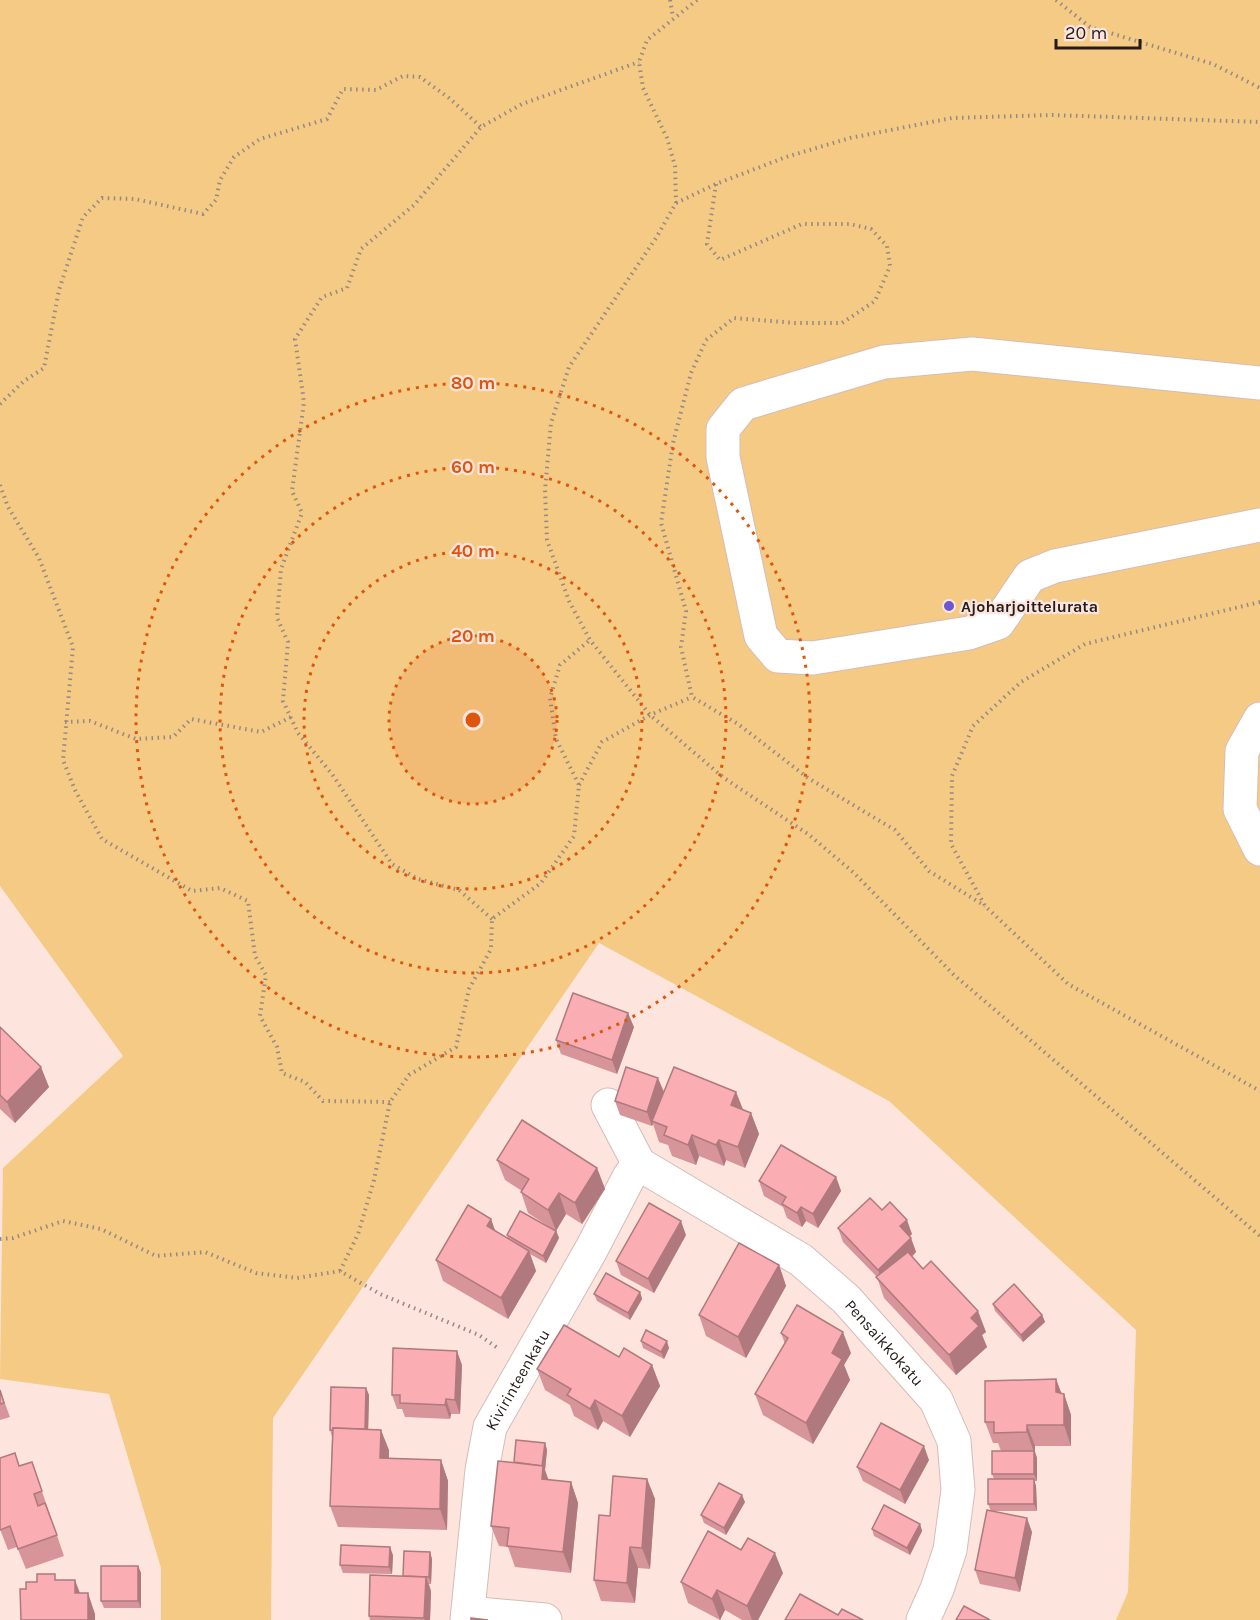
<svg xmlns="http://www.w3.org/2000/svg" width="1260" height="1620" font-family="Karla,sans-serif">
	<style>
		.green { fill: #f4ca84 }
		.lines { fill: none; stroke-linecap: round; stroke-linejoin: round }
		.minor-casing { stroke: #d5bdb7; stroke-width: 35 }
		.path { stroke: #988883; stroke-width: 4; stroke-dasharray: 1.5 4.5; stroke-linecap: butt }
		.minor { stroke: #fff; stroke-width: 33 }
		.wall { fill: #d7959a }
		.shaded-wall { fill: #af797d }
		.building { fill: #faadb3; stroke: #af797d; stroke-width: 1.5 }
		.ring { fill: none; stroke: #de560d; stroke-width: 3; stroke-dasharray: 3 6 }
		.poi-dot { fill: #6b57d1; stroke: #fde5de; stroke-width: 2 }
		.labels { text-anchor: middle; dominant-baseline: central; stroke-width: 4.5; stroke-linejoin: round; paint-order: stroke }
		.poi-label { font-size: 16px; font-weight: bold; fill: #241c19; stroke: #fde5de; text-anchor: start }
		.street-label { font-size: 16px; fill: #241c19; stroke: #fde5de }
		.centre { fill: #de560d; stroke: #fde5de; stroke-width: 3 }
		.ring-label { font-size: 18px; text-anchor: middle; font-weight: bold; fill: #de560d; stroke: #fde5de; stroke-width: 4.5; stroke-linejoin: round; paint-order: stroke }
	</style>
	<rect width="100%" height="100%" fill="#fde5de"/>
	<path class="green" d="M 0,0 L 1260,0 L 1260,1620 L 1116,1620 L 1128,1592 L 1136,1330 L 889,1101 L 599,943 L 273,1418 L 271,1620 L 161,1620 L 161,1568 L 109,1394 L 0,1379 L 3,1168 L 123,1056 L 0,886 Z"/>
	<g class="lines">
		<g class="minor-casing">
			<g id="minor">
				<path d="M 1260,383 L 972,354 L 884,362 L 743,404 L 723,429 L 723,457 L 761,636 L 778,656 L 813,658 L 969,633 L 998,623 L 1030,576 L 1055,566 L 1260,525"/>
				<path d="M 1260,719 L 1242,751 L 1240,809 L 1260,849"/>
				<path d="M 608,1105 L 639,1164"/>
				<path id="s1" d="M 639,1164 L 801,1260 L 846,1299 L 936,1400 L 954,1441 L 958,1490 L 950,1550 L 937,1589 L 923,1620"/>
				<path d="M 468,1613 L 545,1620"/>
				<path id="s2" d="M 467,1620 L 482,1470 L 490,1427 L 591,1250 L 629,1177 L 639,1164"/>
			</g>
		</g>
		<g class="path">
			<path d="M 670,0 L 673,17"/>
			<path d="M 697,0 L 647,40 L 639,62 L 643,88 L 667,138 L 675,166 L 676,203 L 656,238 L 569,367 L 551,423 L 545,490 L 547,540 L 569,601 L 590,640 L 650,715 L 724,778 L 808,834 L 853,872 L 954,975 L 1260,1236"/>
			<path d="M 1056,0 L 1090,27 L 1213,64 L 1260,88"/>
			<path d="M 716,184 L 707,244 L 720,260 L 802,224 L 850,224 L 871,229 L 887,246 L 890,266 L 875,301 L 842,323 L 795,323 L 734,318 L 706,340 L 691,373 L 673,443 L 661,523 L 686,611 L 681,647 L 692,697 L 738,724 L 808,778 L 895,830 L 929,871 L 985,906"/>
			<path d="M 676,203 L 716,184 L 786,157 L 850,138 L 952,118 L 1052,115 L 1260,122"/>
			<path d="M 0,404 L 24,381 L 44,368 L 59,290 L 83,217 L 102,198 L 135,199 L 203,214 L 216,200 L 220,180 L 234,157 L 260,139 L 327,119 L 343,89 L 376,90 L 403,76 L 420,77 L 449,98 L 481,127"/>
			<path d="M 0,485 L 8,507 L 39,558 L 73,647 L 63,760 L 75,790 L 102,839 L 192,891 L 220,888 L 248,901 L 255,956 L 266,975 L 260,1016 L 277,1047 L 282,1073 L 305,1082 L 323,1101 L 390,1102"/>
			<path d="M 1260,602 L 1085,644 L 1021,682 L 973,726 L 952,776 L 951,844 L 985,906 L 1068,984 L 1260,1091"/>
			<path d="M 65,722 L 90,721 L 136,739 L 173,737 L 191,719 L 261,732 L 291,717"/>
			<path d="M 579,785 L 602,742 L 650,715 L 692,697"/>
			<path d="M 492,919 L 459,890 L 418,879 L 392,864 L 332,774 L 298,733 L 283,701 L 288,642 L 277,618 L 281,569 L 302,513 L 292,491 L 304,402 L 295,339 L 322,297 L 347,288 L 361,249 L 414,205 L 481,127 L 522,104 L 639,62"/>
			<path d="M 0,1239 L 13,1238 L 63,1221 L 101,1229 L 156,1256 L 205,1252 L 256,1273 L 297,1278 L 340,1271 L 380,1294 L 479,1335 L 499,1349"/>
			<path d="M 340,1271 L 358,1234 L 374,1180 L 390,1102 L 409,1075 L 456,1047 L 469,989 L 491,949 L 492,919 L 541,883 L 574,836 L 579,785 L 556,739 L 550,698 L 560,665 L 590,640"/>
		</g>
		<use href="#minor" class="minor"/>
	</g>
	<g class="wall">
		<path d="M 0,1027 L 49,1087 L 15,1123 L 0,1109 Z"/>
		<path d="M 634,1027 L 617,1074 L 561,1054 L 556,1040 Z"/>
		<path d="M 663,1092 L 736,1092 L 743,1109 L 751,1113 L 759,1134 L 745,1168 L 726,1160 L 724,1166 L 699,1156 L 696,1165 L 672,1156 L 668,1145 L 659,1142 L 653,1124 L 652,1126 L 620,1115 L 615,1101 Z"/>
		<path d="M 497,1160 L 597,1168 L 605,1189 L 582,1224 L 566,1214 L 556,1230 L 559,1238 L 546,1263 L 530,1254 L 536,1271 L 508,1319 L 443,1281 L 436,1260 L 491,1219 L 495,1231 L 508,1238 L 507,1235 L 554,1230 L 528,1213 L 521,1192 L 522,1191 L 505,1180 Z"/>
		<path d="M 836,1177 L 841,1191 L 818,1228 L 806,1221 L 802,1227 L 787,1218 L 783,1207 L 764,1196 L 759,1181 Z"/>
		<path d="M 882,1210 L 912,1234 L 910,1236 L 916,1252 L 912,1257 L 986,1332 L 982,1335 L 987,1347 L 956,1375 L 884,1298 L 877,1277 L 843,1242 L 838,1228 Z"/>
		<path d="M 686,1235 L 654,1293 L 621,1275 L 616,1261 Z"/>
		<path d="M 779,1265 L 786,1286 L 746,1358 L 706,1336 L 699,1315 Z"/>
		<path d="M 640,1292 L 642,1299 L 630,1320 L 597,1301 L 594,1294 Z"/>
		<path d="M 993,1304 L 1042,1315 L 1045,1322 L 1023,1342 L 995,1311 Z"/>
		<path d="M 781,1333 L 851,1353 L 844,1365 L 850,1380 L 813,1444 L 763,1415 L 755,1394 L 785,1344 Z"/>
		<path d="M 641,1341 L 669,1348 L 664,1359 L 643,1348 Z"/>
		<path d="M 619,1357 L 652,1365 L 660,1386 L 630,1437 L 603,1421 L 598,1430 L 574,1416 L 570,1405 L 545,1390 L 537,1369 Z"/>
		<path d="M 462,1365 L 460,1414 L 451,1414 L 450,1419 L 405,1417 L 402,1409 L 397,1409 L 392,1395 Z"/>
		<path d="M 1056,1379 L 1061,1393 L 1064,1394 L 1071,1415 L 1071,1446 L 1035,1446 L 1035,1452 L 1037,1458 L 1037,1481 L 1034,1481 L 1036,1486 L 1037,1511 L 991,1511 L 1032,1532 L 1020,1592 L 980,1584 L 975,1570 L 991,1511 L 988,1504 L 994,1479 L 992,1474 L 1001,1451 L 998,1443 L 993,1443 L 985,1422 Z"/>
		<path d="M 366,1388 L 369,1395 L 368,1429 L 389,1450 L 389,1459 L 441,1460 L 448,1481 L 447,1530 L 338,1527 L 330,1506 L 332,1437 L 330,1430 Z"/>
		<path d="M 0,1390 L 10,1417 L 0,1420 Z"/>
		<path d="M 545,1443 L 547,1450 L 545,1470 L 548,1480 L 571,1482 L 578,1503 L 571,1573 L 515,1567 L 508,1547 L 499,1546 L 491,1526 L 514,1462 Z"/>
		<path d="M 929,1460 L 905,1504 L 863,1481 L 857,1467 Z"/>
		<path d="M 32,1462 L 64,1556 L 26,1569 L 17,1547 L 8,1550 L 0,1529 L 20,1466 Z"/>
		<path d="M 647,1479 L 655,1499 L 650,1569 L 638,1568 L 635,1603 L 601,1601 L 594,1580 L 610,1516 Z"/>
		<path d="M 745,1502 L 726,1535 L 704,1523 L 701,1515 Z"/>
		<path d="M 920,1524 L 922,1531 L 910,1555 L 874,1536 L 872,1529 Z"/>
		<path d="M 430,1552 L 432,1559 L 431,1584 L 429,1584 L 431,1591 L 430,1620 L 370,1620 L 369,1616 L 403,1576 Z"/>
		<path d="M 393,1555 L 392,1574 L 343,1573 L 340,1565 Z"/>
		<path d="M 138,1566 L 141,1573 L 141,1608 L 104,1608 L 101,1601 Z"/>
		<path d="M 783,1573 L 758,1620 L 742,1620 L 725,1610 L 720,1620 L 688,1603 L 681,1582 Z"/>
	</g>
	<g class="shaded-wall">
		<path d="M 628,1013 L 634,1027 L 617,1074 L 612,1060 Z"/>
		<path d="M 41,1067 L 49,1087 L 15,1123 L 7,1102 Z"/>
		<path d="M 658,1078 L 664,1092 L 652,1121 L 653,1124 L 652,1126 L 647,1112 Z"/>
		<path d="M 736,1092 L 744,1113 L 731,1105 Z"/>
		<path d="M 751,1113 L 759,1134 L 745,1168 L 738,1147 Z"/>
		<path d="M 692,1135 L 699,1156 L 696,1165 L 688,1145 Z"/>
		<path d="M 719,1140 L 726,1160 L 724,1166 L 716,1145 Z"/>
		<path d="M 597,1168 L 605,1189 L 582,1224 L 575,1203 Z"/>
		<path d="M 836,1177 L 841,1191 L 818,1228 L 813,1214 Z"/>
		<path d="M 559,1193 L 566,1214 L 556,1231 L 548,1210 Z"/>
		<path d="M 801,1207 L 806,1221 L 802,1227 L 797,1213 Z"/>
		<path d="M 491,1219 L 498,1239 L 487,1226 Z"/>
		<path d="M 907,1220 L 912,1234 L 905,1240 L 900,1226 Z"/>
		<path d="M 681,1221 L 686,1235 L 654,1293 L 648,1279 Z"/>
		<path d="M 556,1231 L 559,1238 L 546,1263 L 543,1256 Z"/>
		<path d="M 911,1238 L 916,1252 L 883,1284 L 878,1270 Z"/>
		<path d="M 529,1251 L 536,1271 L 508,1319 L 501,1298 Z"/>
		<path d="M 779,1265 L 786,1286 L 746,1358 L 738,1337 Z"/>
		<path d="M 640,1292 L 642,1299 L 630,1320 L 628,1313 Z"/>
		<path d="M 978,1311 L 986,1332 L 982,1335 L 987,1347 L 956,1375 L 949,1355 L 971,1318 Z"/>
		<path d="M 1042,1315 L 1045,1322 L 1023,1342 L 1021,1335 Z"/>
		<path d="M 843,1332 L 851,1353 L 844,1365 L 850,1380 L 813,1444 L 806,1423 L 832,1353 Z"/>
		<path d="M 667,1341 L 669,1348 L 664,1359 L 661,1352 Z"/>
		<path d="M 457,1351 L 462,1365 L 460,1414 L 455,1400 Z"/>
		<path d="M 652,1365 L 660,1386 L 630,1437 L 622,1416 Z"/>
		<path d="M 1056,1379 L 1064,1400 L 1064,1394 L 1071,1415 L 1071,1446 L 1064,1425 L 1056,1392 Z"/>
		<path d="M 366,1388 L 369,1395 L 368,1437 L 365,1430 Z"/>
		<path d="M 446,1399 L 451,1414 L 450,1419 L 445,1405 Z"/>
		<path d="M 595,1400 L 603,1421 L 598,1430 L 590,1409 Z"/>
		<path d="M 1027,1425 L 1035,1446 L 1035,1452 L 1037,1458 L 1037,1481 L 1034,1474 L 1034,1452 L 1027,1432 Z"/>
		<path d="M 381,1430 L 389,1450 L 388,1479 L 380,1458 Z"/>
		<path d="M 545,1443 L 547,1450 L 545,1470 L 551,1487 L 542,1479 L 542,1468 Z"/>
		<path d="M 924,1446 L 929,1460 L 905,1504 L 900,1490 Z"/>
		<path d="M 441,1460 L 448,1481 L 447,1530 L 440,1509 Z"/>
		<path d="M 647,1479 L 655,1499 L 650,1569 L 642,1548 Z"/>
		<path d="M 1034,1479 L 1036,1486 L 1037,1511 L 1034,1504 Z"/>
		<path d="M 571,1482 L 578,1503 L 571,1573 L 563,1552 Z"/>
		<path d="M 742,1495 L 745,1502 L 726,1535 L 724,1528 Z"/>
		<path d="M 1027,1518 L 1032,1532 L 1020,1592 L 1015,1578 Z"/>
		<path d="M 920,1524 L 922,1531 L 910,1555 L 907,1548 Z"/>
		<path d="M 390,1547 L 393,1555 L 392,1574 L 389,1567 Z"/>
		<path d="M 630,1547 L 638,1568 L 635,1603 L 627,1583 Z"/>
		<path d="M 430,1552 L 432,1559 L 431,1584 L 429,1577 Z"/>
		<path d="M 775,1553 L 783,1573 L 758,1620 L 752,1620 L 747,1606 Z"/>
		<path d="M 138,1566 L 141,1573 L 141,1608 L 138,1601 Z"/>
		<path d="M 426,1577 L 431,1591 L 430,1620 L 425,1620 L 424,1618 Z"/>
		<path d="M 75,1580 L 83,1601 L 75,1593 Z"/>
		<path d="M 717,1590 L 725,1610 L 720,1620 L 712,1599 Z"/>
		<path d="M 88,1593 L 95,1614 L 95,1620 L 88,1620 Z"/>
	</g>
	<g class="building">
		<path d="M 573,993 L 628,1013 L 612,1060 L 556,1040 Z"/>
		<path d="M 0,1027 L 41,1067 L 7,1102 L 0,1095 Z"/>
		<path d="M 626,1067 L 658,1078 L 647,1112 L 615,1101 Z"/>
		<path d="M 674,1067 L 736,1092 L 731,1105 L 751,1113 L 738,1147 L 719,1140 L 716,1145 L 692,1135 L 688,1145 L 664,1135 L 667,1127 L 652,1121 Z"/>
		<path d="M 522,1120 L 597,1168 L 575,1203 L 559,1193 L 548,1210 L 521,1192 L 529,1179 L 497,1160 Z"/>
		<path d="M 781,1145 L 836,1177 L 813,1214 L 801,1207 L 797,1213 L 782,1204 L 786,1197 L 759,1181 Z"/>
		<path d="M 870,1198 L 882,1210 L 890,1202 L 907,1220 L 900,1226 L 911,1238 L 878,1270 L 838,1228 Z"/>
		<path d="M 649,1203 L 681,1221 L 648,1279 L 616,1261 Z"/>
		<path d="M 468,1205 L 491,1219 L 487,1226 L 529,1251 L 501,1298 L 436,1260 Z"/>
		<path d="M 520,1211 L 556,1231 L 543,1256 L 507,1235 Z"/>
		<path d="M 739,1243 L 779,1265 L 738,1337 L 699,1315 Z"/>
		<path d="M 908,1252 L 923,1269 L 931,1261 L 978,1311 L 971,1318 L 979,1326 L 949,1355 L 876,1277 Z"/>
		<path d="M 606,1273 L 640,1292 L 628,1313 L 594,1294 Z"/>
		<path d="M 1014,1284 L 1042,1315 L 1021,1335 L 993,1304 Z"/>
		<path d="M 797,1305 L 843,1332 L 832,1353 L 842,1359 L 806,1423 L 755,1394 L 788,1338 L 781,1333 Z"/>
		<path d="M 564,1325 L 619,1357 L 624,1348 L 652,1365 L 622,1416 L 595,1400 L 590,1409 L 567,1395 L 571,1389 L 537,1369 Z"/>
		<path d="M 646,1330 L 667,1341 L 661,1352 L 641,1341 Z"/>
		<path d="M 393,1348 L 457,1351 L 455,1400 L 446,1399 L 445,1405 L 400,1403 L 400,1395 L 392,1395 Z"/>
		<path d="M 1056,1379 L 1056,1392 L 1064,1394 L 1064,1425 L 1027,1425 L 1027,1432 L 994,1433 L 994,1422 L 985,1422 L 985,1381 Z"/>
		<path d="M 331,1387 L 366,1388 L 365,1429 L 333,1428 L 333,1430 L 330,1430 Z"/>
		<path d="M 0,1390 L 4,1403 L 0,1404 Z"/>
		<path d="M 881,1423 L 924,1446 L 900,1490 L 857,1467 Z"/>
		<path d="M 333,1428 L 381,1430 L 380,1458 L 441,1460 L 440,1509 L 330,1506 Z"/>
		<path d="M 516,1440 L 545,1443 L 542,1466 L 514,1462 Z"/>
		<rect x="992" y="1451" width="42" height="23"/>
		<path d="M 15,1453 L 19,1466 L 32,1462 L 42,1491 L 34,1494 L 38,1506 L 45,1503 L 57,1535 L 18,1549 L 10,1526 L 0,1530 L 0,1458 Z"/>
		<path d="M 498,1461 L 543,1466 L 542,1479 L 571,1482 L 563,1552 L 507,1546 L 509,1528 L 491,1526 Z"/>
		<path d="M 613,1476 L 647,1479 L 642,1548 L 630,1547 L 627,1583 L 594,1580 L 599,1515 L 610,1516 Z"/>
		<rect x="988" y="1479" width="46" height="25"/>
		<path d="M 719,1483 L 742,1495 L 724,1528 L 701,1515 Z"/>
		<path d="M 884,1505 L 920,1524 L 907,1548 L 872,1529 Z"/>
		<path d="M 987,1510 L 1027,1518 L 1015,1578 L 975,1570 Z"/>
		<path d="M 708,1531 L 741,1550 L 748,1538 L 775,1553 L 747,1606 L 717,1590 L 712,1599 L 681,1582 Z"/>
		<path d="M 341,1545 L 390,1547 L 389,1567 L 340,1565 Z"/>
		<path d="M 404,1551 L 430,1552 L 429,1577 L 403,1576 Z"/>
		<rect x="101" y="1566" width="37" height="35"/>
		<path d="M 37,1574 L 55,1574 L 55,1580 L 75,1580 L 75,1593 L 88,1593 L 88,1620 L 21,1620 L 20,1589 L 26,1589 L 26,1582 L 37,1582 Z"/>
		<path d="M 370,1575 L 426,1577 L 424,1618 L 369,1616 Z"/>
		<path d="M 800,1594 L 838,1615 L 842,1609 L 863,1620 L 785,1620 Z"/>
		<path d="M 964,1606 L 990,1620 L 956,1620 Z"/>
		<path d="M 471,1618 L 488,1620 L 471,1620 Z"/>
	</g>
	<circle cx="473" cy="720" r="84" fill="#de560d" fill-opacity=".12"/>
	<g class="ring">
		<circle cx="473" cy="720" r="84"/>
		<circle cx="473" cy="720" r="169"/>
		<circle cx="473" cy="720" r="253"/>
		<circle cx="473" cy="720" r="337"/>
	</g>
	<circle class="poi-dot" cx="949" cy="606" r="6"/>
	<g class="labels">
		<g class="poi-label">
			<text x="961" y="606">Ajoharjoittelurata</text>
		</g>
		<g class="street-label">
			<text stroke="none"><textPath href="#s1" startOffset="306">Pensaikkokatu</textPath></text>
			<text stroke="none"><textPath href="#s2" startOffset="249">Kivirinteenkatu</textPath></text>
		</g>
	</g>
	<circle cx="473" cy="720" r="9" class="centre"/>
	<g class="ring-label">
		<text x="473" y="389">80 m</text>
		<text x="473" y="473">60 m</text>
		<text x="473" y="557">40 m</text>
		<text x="473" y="642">20 m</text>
	</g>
	<path d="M1056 39v9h84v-9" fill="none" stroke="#241c19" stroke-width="3"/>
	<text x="1065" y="39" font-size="18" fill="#241c19" stroke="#fde5de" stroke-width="4.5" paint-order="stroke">20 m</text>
</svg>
